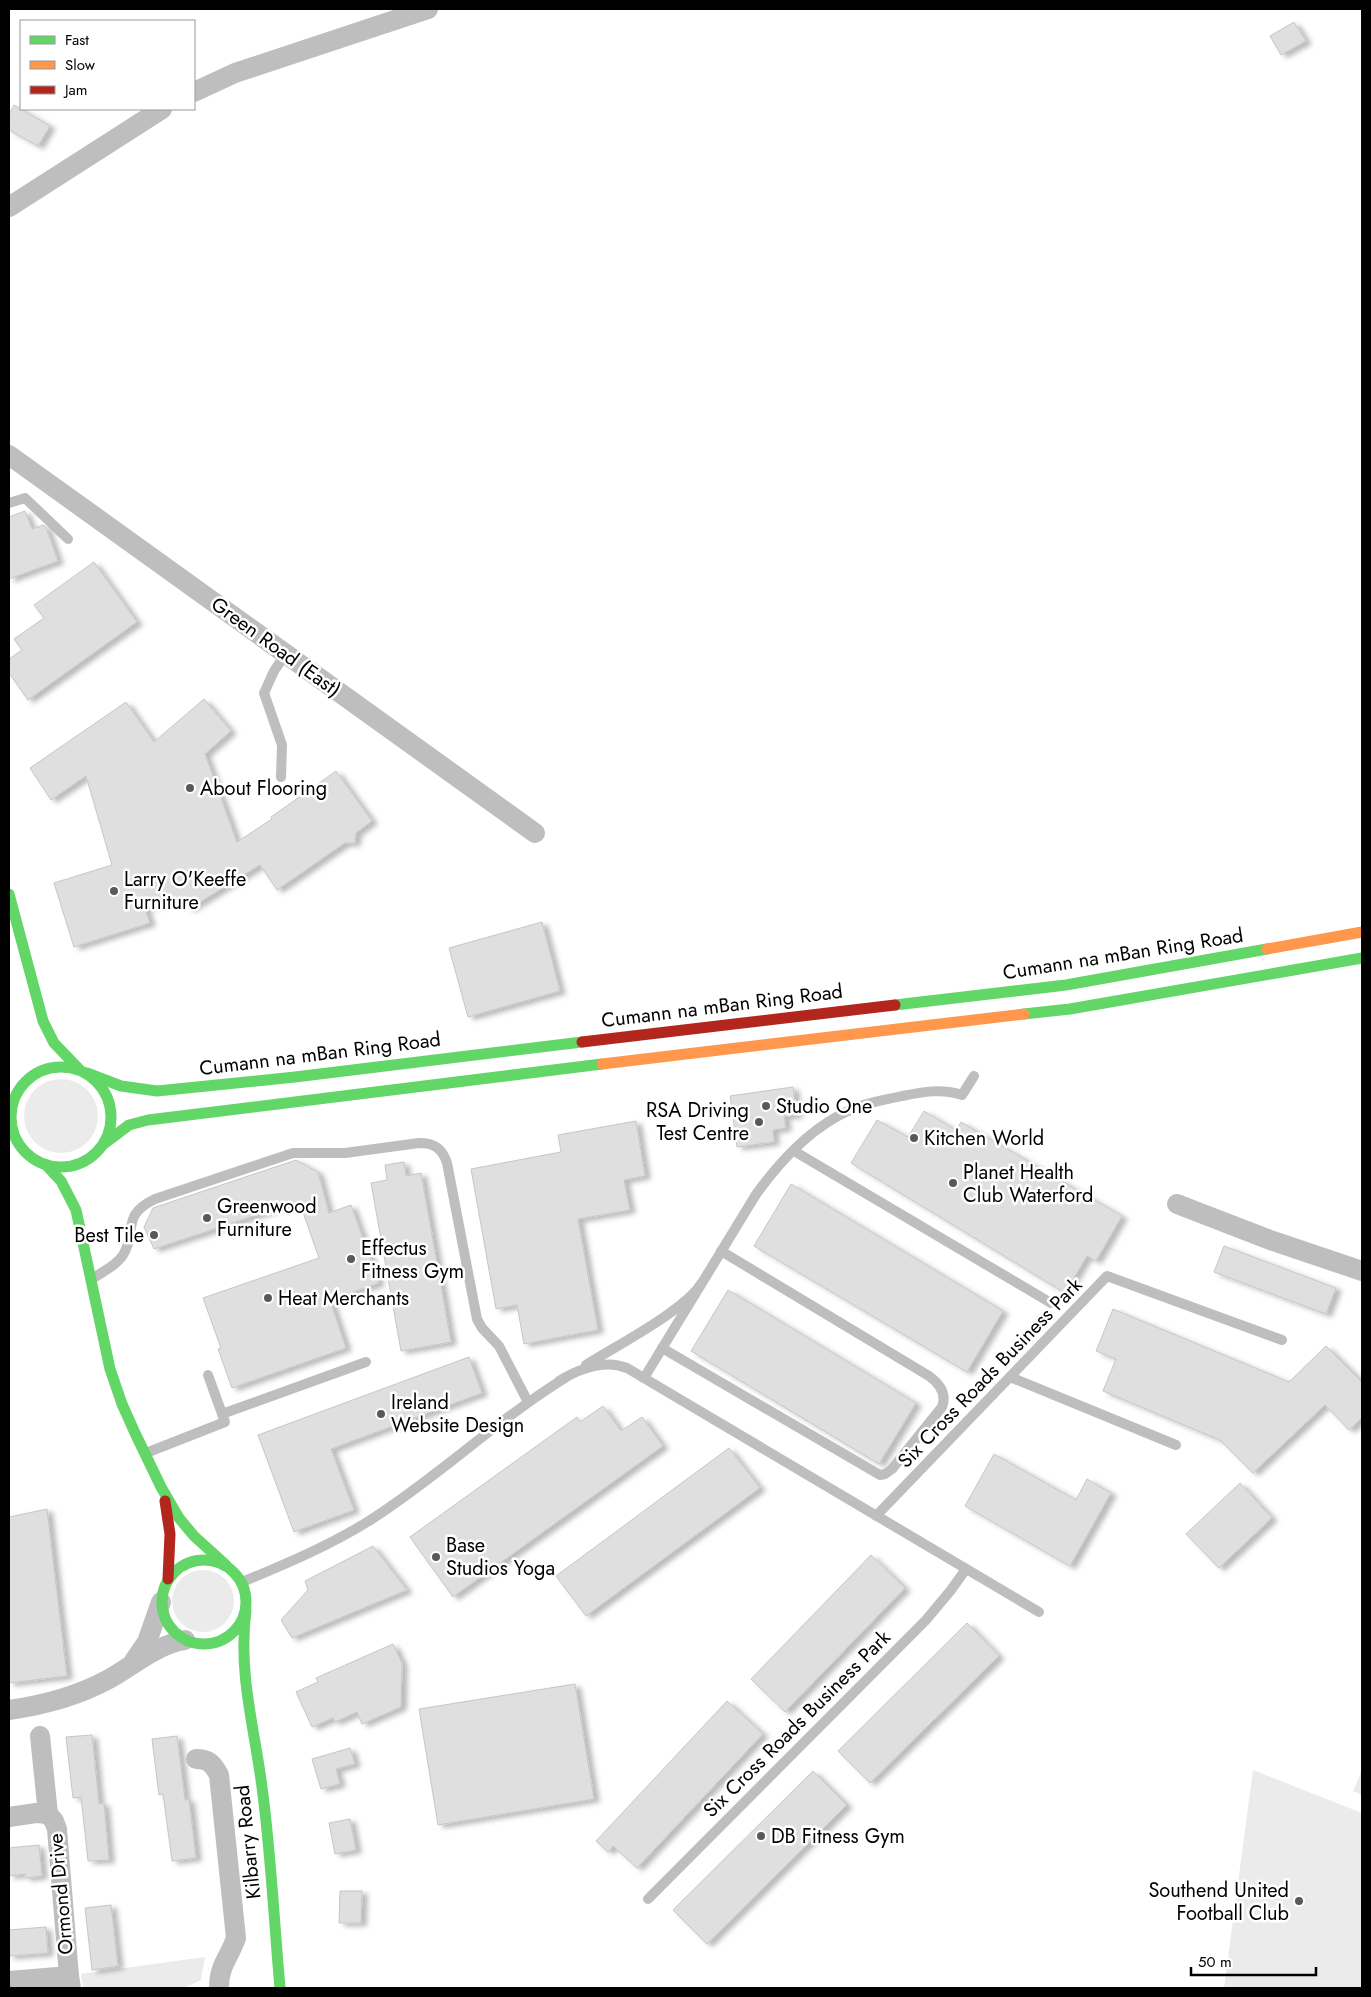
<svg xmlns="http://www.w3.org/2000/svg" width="1371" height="1997" font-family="Jost,sans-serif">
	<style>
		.green { fill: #ebebeb }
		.building { fill: #dfdfdf; stroke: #c6c6c6; filter: url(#shadow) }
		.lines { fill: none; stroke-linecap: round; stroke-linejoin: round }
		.lane { stroke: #bebebe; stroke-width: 10 }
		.street { stroke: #bebebe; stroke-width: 20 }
		.fast { stroke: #63d668; stroke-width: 11 }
		.slow { stroke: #ff974d; stroke-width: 11 }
		.jam { stroke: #b3261e; stroke-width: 11 }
		.poi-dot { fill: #595959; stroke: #fff; stroke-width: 2 }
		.labels { text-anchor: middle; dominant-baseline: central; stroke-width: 5; stroke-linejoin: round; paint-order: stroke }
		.street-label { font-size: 20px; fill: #000; stroke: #fff }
		.poi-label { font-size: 20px; fill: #000; stroke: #fff; text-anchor: start }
	</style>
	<defs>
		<filter id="shadow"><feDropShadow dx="5.5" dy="3" stdDeviation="2.5" flood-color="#0004"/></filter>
	</defs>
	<rect width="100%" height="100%" fill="#fff"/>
	<g class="green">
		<circle cx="61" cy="1116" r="37"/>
		<circle cx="203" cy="1601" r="31"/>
		<path d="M 1253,1770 L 1362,1813 L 1362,1988 L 1224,1988 Z"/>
		<path d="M 1362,1770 L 1362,1795 L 1353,1791 Z"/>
		<path d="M 205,1957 L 201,1980 L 184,1988 L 83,1988 L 81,1974 Z"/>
	</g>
	<g class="building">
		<path d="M 1294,22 L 1306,41 L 1281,55 L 1270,36 Z"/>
		<path d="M 14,105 L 50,126 L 38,146 L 9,130 L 9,114 Z"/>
		<path d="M 25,511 L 32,529 L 43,525 L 46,527 L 58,561 L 9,579 L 9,517 Z"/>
		<path d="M 94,562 L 137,622 L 28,700 L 9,673 L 9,659 L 22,650 L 14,639 L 44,618 L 34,605 Z"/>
		<path d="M 204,699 L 231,731 L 205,754 L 237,842 L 272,819 L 271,817 L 336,771 L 372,821 L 356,833 L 355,843 L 345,843 L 277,890 L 260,865 L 189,909 L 181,897 L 145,908 L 150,923 L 74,947 L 54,883 L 112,865 L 86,776 L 51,800 L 30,768 L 126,702 L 154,742 Z"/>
		<path d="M 542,922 L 560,991 L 468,1017 L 449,948 Z"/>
		<path d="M 793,1087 L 797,1115 L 784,1116 L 786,1128 L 773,1130 L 774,1142 L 737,1147 L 730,1096 Z"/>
		<path d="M 924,1111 L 956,1130 L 961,1122 L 1122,1216 L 1096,1261 L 1087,1256 L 1065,1293 L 851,1163 L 877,1120 L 908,1137 Z"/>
		<path d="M 636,1121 L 645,1176 L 624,1180 L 630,1210 L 578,1219 L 598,1330 L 524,1344 L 517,1305 L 496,1309 L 471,1169 L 561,1152 L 558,1135 Z"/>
		<path d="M 296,1160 L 318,1172 L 329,1213 L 351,1205 L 379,1283 L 330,1300 L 346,1348 L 232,1388 L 218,1349 L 221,1348 L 203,1298 L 319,1258 L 299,1201 L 154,1249 L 144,1227 L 153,1208 L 156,1207 Z"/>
		<path d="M 404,1162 L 406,1176 L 421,1173 L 451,1342 L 401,1351 L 371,1183 L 387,1180 L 385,1165 Z"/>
		<path d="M 791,1184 L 1003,1311 L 967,1372 L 754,1246 Z"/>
		<path d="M 1224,1246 L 1336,1288 L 1326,1314 L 1214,1272 Z"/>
		<path d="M 728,1290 L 916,1403 L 879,1464 L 691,1351 Z"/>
		<path d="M 1113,1309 L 1289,1382 L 1326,1346 L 1362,1382 L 1362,1418 L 1349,1430 L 1325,1405 L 1253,1473 L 1220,1440 L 1103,1391 L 1116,1359 L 1096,1351 Z"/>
		<path d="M 469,1357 L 482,1393 L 331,1449 L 354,1510 L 294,1532 L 258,1435 Z"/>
		<path d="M 603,1406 L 621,1431 L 642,1417 L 663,1446 L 453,1597 L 410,1537 L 577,1417 L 580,1422 Z"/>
		<path d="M 729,1448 L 760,1488 L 586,1616 L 556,1576 Z"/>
		<path d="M 994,1454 L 1076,1500 L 1087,1479 L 1111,1493 L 1070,1566 L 965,1506 Z"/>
		<path d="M 1240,1483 L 1272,1518 L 1219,1568 L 1186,1534 Z"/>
		<path d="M 47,1509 L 67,1676 L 9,1683 L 9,1517 Z"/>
		<path d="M 373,1546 L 407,1590 L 292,1638 L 281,1620 L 308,1590 L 305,1581 Z"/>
		<path d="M 871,1555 L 905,1588 L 785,1712 L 751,1679 Z"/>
		<path d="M 967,1623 L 999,1656 L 870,1783 L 838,1751 Z"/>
		<path d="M 393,1644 L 402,1663 L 401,1707 L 362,1724 L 357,1712 L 335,1722 L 333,1718 L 312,1727 L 296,1692 L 318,1682 L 316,1678 Z"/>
		<path d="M 575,1684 L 594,1799 L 438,1825 L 419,1709 Z"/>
		<path d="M 727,1701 L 763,1734 L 637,1868 L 613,1846 L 608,1852 L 596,1841 Z"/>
		<path d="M 92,1735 L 99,1804 L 104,1803 L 109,1860 L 88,1861 L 81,1797 L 73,1798 L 66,1737 Z"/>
		<path d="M 177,1736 L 185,1800 L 189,1799 L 196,1858 L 172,1861 L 163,1794 L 159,1795 L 152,1739 Z"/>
		<path d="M 350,1748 L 355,1764 L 336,1769 L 340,1784 L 321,1789 L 312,1759 Z"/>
		<path d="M 813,1771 L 847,1805 L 707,1944 L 673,1910 Z"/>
		<path d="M 350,1819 L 356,1850 L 335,1854 L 329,1823 Z"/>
		<path d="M 39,1845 L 42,1876 L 25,1878 L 25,1874 L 9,1876 L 9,1848 Z"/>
		<path d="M 340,1891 L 362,1891 L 361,1923 L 339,1923 Z"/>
		<path d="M 111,1905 L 118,1966 L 92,1970 L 85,1908 Z"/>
		<path d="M 46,1927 L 48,1953 L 9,1956 L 9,1930 Z"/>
	</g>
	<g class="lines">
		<g class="lane">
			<path d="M 9,503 L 25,498 L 68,539"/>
			<path d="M 281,777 L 282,745 L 264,693 L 274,671 L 285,655"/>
			<path d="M 794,1151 L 1051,1303"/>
			<path d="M 92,1279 C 102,1272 117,1265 123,1255 C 138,1231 120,1216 155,1199 L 293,1153 L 345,1153 L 419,1143 C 434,1143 442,1148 447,1163 L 477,1319 L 482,1328 L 499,1346 L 528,1402"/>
			<path d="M 662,1348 L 880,1475 L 885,1474 L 892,1469 L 942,1407 C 947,1394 940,1384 929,1376 L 721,1251"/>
			<path d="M 586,1365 C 614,1347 684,1311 701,1284"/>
			<path d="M 1010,1377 L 1176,1445"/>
			<path d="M 644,1378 L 755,1196 C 779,1162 812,1127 850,1110 C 867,1102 885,1100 902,1096 C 922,1092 942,1088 962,1095 L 974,1076"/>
			<path d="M 559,1381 C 579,1369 604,1359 627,1368 L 1039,1612"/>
			<path d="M 222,1414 L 366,1362"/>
			<path d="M 146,1453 L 225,1422 L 208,1375"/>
			<path d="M 876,1516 L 1107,1276 L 1282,1340"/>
			<path d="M 242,1582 C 286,1564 331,1545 372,1519 C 439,1476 497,1420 565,1378"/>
			<path d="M 648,1899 L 926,1620 L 951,1590 L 966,1569"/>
		</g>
		<g class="street">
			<path d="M 194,92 L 235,73 L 428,9"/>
			<path d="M 9,207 L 162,109"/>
			<path d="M 9,455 L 535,833"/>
			<path d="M 1177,1204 L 1270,1240 L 1362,1271"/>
			<path d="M 134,1661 L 147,1642 L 161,1602"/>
			<path d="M 9,1710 C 44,1705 78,1696 109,1679 C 134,1665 156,1645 185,1640"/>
			<path d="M 40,1736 L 48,1814"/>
			<path d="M 196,1759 C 209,1759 213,1764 219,1775 L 236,1938 C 229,1958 219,1965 219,1988"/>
			<path d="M 9,1817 L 36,1813 L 48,1814 L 54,1821 L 57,1829 L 69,1976"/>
			<path d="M 9,1981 L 69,1976 L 71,1988"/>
		</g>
		<g class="fast">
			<path d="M 9,894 L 43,1021 L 54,1043 L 79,1069"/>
			<path d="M 895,1005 L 1066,985 L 1267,949"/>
			<path d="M 1024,1014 L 1070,1009 L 1362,958"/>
			<circle cx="61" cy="1117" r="50"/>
			<path d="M 87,1073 L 121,1086 L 157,1091 L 295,1077 L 582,1042"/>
			<path d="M 105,1143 L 129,1125 L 148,1120 L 602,1064"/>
			<path d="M 46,1165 L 61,1181 L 76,1210 L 110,1369 L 122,1404 L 135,1433 L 161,1487 L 179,1518 L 194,1536 L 226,1565"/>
			<circle cx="204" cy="1602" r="42"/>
			<path d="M 246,1610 C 238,1674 254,1725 262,1787 C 271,1854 274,1921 280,1988"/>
		</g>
		<g class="slow">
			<path d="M 1267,949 L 1362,932"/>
			<path d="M 602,1064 L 1024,1014"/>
		</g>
		<g class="jam">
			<path d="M 582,1042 L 895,1005"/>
			<path d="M 165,1501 L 170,1534 L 168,1579"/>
		</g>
	</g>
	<g class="poi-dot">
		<circle cx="190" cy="788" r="5"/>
		<circle cx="114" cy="891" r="5"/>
		<circle cx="766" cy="1106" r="5"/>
		<circle cx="759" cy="1122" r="5"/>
		<circle cx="914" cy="1138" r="5"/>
		<circle cx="953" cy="1183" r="5"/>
		<circle cx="207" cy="1218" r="5"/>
		<circle cx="154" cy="1235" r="5"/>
		<circle cx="351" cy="1259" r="5"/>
		<circle cx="268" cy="1298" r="5"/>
		<circle cx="381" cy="1414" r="5"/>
		<circle cx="436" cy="1557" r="5"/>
		<circle cx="761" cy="1836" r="5"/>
		<circle cx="1299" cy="1901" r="5"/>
	</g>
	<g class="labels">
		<g class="street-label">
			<text transform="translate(276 647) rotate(36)">Green Road (East)</text>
			<text transform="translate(1123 954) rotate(-9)">Cumann na mBan Ring Road</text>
			<text transform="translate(722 1006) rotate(-7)">Cumann na mBan Ring Road</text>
			<text transform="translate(320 1054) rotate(-7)">Cumann na mBan Ring Road</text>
			<text transform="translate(990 1373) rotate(-46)">Six Cross Roads Business Park</text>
			<text transform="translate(797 1724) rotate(-45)">Six Cross Roads Business Park</text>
			<text transform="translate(248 1842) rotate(-96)">Kilbarry Road</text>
			<text transform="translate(61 1894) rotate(-95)">Ormond Drive</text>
		</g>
		<g class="poi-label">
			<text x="200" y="788">About Flooring</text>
			<text x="124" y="879">Larry O'Keeffe<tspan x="124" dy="23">Furniture</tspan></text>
			<text x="776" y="1106">Studio One</text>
			<text x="749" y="1110" text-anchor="end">RSA Driving<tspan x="749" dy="23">Test Centre</tspan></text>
			<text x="924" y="1138">Kitchen World</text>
			<text x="963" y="1172">Planet Health<tspan x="963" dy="23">Club Waterford</tspan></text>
			<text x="217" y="1206">Greenwood<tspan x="217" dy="23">Furniture</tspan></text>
			<text x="144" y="1235" text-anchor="end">Best Tile</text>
			<text x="361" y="1248">Effectus<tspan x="361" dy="23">Fitness Gym</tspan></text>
			<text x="278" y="1298">Heat Merchants</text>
			<text x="391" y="1402">Ireland<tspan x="391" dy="23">Website Design</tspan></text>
			<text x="446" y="1545">Base<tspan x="446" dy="23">Studios Yoga</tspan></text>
			<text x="771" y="1836">DB Fitness Gym</text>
			<text x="1289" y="1890" text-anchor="end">Southend United<tspan x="1289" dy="23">Football Club</tspan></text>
		</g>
	</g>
	<rect width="1371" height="1997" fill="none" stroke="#000000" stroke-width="20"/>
	<rect x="20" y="20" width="175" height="90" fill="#ffffff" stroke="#999999"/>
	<rect x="30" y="36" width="25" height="8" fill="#63d668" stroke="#999999"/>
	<text x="65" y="45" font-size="15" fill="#000000">Fast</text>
	<rect x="30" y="61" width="25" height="8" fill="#ff974d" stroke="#999999"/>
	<text x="65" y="70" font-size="15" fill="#000000">Slow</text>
	<rect x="30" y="86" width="25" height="8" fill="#b3261e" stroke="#999999"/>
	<text x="65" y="95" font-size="15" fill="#000000">Jam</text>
	<path d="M1191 1967v8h125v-8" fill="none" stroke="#000000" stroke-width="2.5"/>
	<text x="1198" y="1967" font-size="15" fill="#000000" stroke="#ffffff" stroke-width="4" paint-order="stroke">50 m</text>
</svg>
